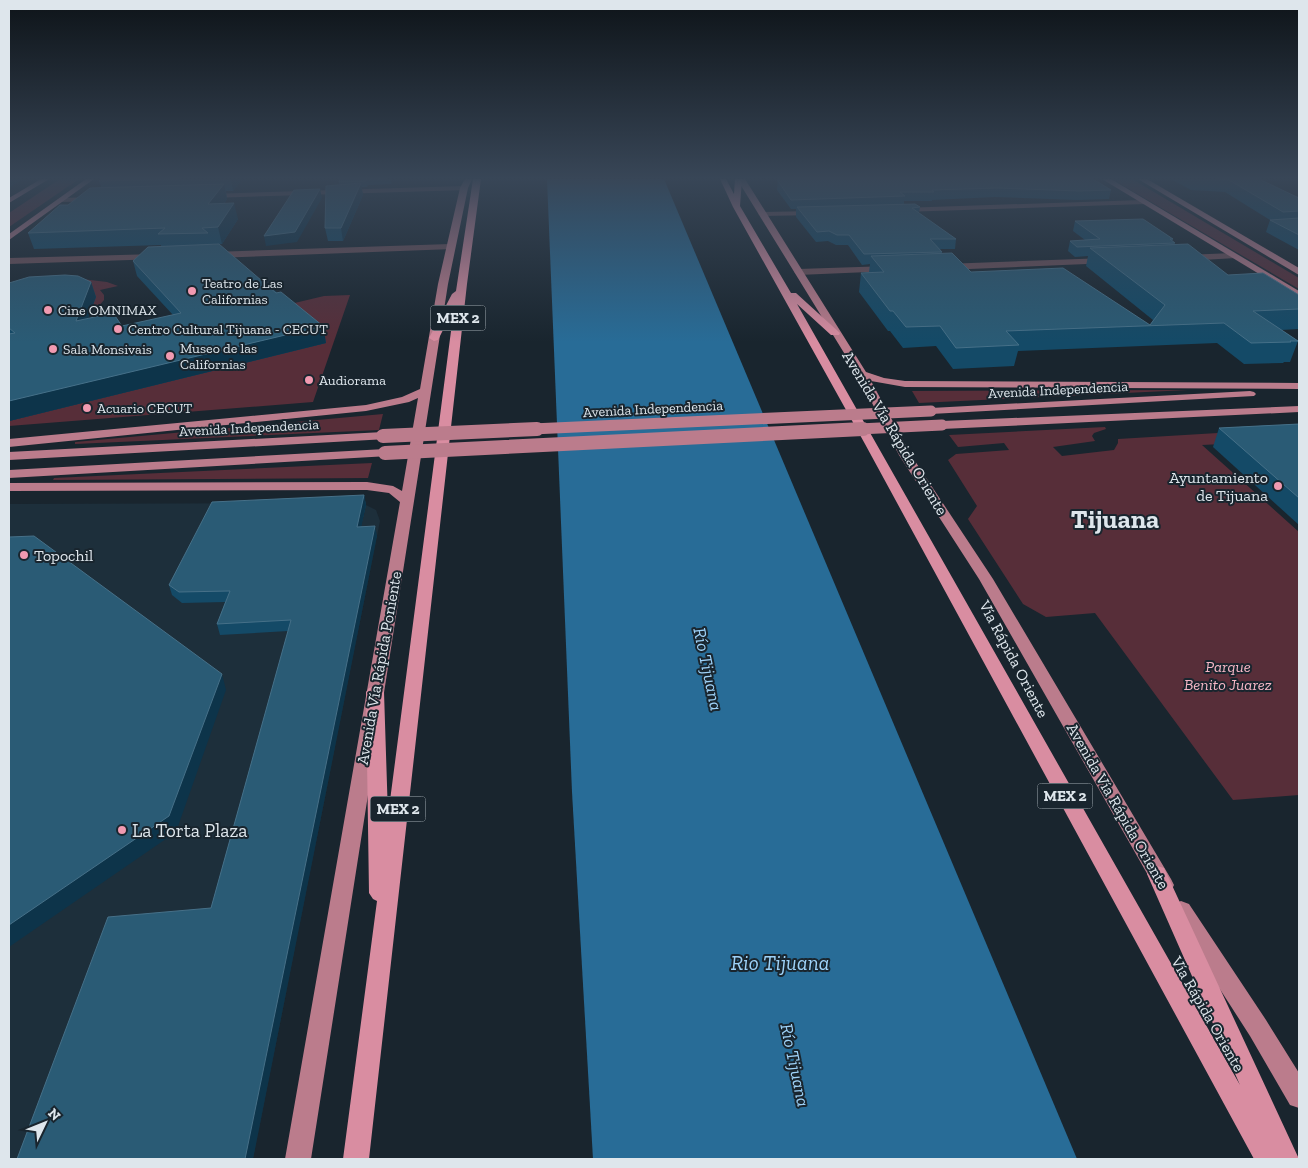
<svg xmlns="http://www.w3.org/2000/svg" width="1308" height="1168" font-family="'Zilla Slab',serif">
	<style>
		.built { fill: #1d2f3b }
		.green { fill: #572e39 }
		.water { fill: #286c97 }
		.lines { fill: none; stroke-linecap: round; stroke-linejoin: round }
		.minor { fill: #6f5058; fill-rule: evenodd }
		.major { fill: #bb7c8c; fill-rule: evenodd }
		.highway { fill: #d98da1; fill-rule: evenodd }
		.major-bridge-far1 { stroke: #bb7c8c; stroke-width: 11 }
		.major-bridge { stroke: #bb7c8c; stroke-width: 14 }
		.wall { fill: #144a67 }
		.shaded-wall { fill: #0d344a }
		.building { fill: #2a5b75; stroke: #467088 }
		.poi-dot { fill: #f19ab1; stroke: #19252e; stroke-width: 2 }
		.labels { text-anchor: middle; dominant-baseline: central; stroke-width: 4; stroke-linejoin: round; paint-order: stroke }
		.far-poi-label { font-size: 14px; fill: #dee6ec; stroke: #19252e; text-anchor: start }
		.far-street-label { font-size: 14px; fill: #dee6ec; stroke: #19252e }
		.shield { fill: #19252e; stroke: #a3acb3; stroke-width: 1 }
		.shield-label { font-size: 15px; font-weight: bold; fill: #dee6ec }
		.street-label { font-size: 16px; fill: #dee6ec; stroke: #19252e }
		.poi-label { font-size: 16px; fill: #dee6ec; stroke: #19252e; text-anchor: end }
		.park-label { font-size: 16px; font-style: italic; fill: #f6b7c6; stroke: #19252e }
		.water-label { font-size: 18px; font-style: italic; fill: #9ed2f8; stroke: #19252e }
		.near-poi-label { font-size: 19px; fill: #dee6ec; stroke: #19252e; text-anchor: start }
		.near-water-label { font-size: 21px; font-style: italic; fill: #9ed2f8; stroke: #19252e }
		.town-label { font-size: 26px; font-weight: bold; fill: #dee6ec; stroke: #19252e }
	</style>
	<rect width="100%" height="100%" fill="#19252e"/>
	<path class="built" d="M 354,503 L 366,505 L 376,510 L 380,521 L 253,1159 L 9,1159 L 9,504 Z"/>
	<g class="green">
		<path d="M 60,179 L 79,179 L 9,227 L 9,213 Z"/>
		<path d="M 1112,179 L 1132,179 L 1299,278 L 1299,289 Z"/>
		<path d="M 82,279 L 107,282 L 118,286 L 100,290 L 104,295 L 104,300 L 97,308 L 89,308 Z"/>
		<path d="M 350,295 L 313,402 L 9,426 L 9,421 L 325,343 L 282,306 L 324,296 Z"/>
		<path d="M 1188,390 L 919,403 L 912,391 Z"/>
		<path d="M 383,414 L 379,430 L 75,444 L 75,442 Z"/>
		<path d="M 1105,427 L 1106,429 L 1094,433 L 1092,436 L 1095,441 L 1053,447 L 1062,456 L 1114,450 L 1118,443 L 1118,439 L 1299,428 L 1299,440 L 1202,445 L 1299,532 L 1299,795 L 1233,800 L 1095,613 L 1046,617 L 1023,604 L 968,519 L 977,506 L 948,460 L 956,454 L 1009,450 L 1004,443 L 958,447 L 949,435 Z"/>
		<path d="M 372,463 L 368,478 L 53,480 L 54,478 Z"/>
	</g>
	<path class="water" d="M 547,179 L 664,179 L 1077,1159 L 593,1159 L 572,792 Z"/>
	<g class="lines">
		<g class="minor">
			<path d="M 464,186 L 468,188 L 467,190 L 208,198 L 204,196 L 208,194 Z"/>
			<path d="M 95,197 L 98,197 L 98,201 L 61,202 L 57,200 L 61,198 Z"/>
			<path d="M 1142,200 L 1146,202 L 1145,204 L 901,212 L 897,210 L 901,208 Z"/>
			<path d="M 815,211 L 818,211 L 818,215 L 762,216 L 758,214 L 762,212 Z"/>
			<path d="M 450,244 L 453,245 L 453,249 L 213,258 L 209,255 L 213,252 Z"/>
			<path d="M 1233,253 L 1237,256 L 1236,258 L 1185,261 L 1181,258 L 1185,255 Z"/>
			<path d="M 157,254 L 160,255 L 160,259 L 9,264 L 9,258 Z"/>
			<path d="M 1107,258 L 1111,261 L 1110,263 L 945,270 L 941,267 L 945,264 Z"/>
			<path d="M 889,266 L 893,269 L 892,271 L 798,275 L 794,272 L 798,269 Z"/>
		</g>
		<g class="major">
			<path d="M 41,179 L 49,179 L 9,203 L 9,198 Z"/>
			<path d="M 86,179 L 94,179 L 9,240 L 9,234 Z"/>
			<path d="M 465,179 L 472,179 L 468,188 L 448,284 L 311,1159 L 285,1159 L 400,502 L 389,493 L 367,490 L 9,491 L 9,483 L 367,482 L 393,486 L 402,491 L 418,398 L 409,402 L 366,411 L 9,447 L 9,439 L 366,405 L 402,397 L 420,389 L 438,284 L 460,188 Z"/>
			<path d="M 737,179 L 745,179 L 866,372 L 884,378 L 905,381 L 1299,383 L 1299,389 L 905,387 L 871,381 L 911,455 L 993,579 L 1171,879 L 1174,885 L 1171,891 L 1164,894 L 1157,891 L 979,579 L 899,455 L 857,374 Z"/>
			<path d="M 1102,179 L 1111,179 L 1299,291 L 1299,298 Z"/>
			<path d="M 1138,179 L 1147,179 L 1299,268 L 1299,275 Z"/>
			<path d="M 1250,391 L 1254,392 L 1256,394 L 1254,396 L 931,414 L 925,411 L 931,408 Z"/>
			<path d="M 1299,406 L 1299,412 L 942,429 L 936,425 L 942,421 Z"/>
			<path d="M 383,432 L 387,433 L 389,436 L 387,439 L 9,460 L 9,452 Z"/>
			<path d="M 385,449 L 389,450 L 391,453 L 389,456 L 9,478 L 9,470 Z"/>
			<path d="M 1181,901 L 1189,904 L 1266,1020 L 1299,1073 L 1299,1108 L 1290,1105 L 1250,1036 L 1173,916 L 1170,910 L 1173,904 Z"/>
		</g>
		<g class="highway">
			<path d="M 473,179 L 481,179 L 467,284 L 369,1159 L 343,1159 L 377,901 L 373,899 L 369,893 L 366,692 L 369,688 L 375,686 L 381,688 L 384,692 L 388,816 L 454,308 L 438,340 L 434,341 L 429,338 L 452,294 L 456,291 Z"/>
			<path d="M 720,179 L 726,179 L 734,194 L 735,179 L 742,179 L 740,206 L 791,293 L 796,293 L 840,333 L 839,335 L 831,335 L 797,304 L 1240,1085 L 1147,874 L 1150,868 L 1157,866 L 1164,868 L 1299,1159 L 1254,1159 L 865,444 L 733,207 Z"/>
		</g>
		<g class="major-bridge-far1">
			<path d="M 510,430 L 931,411"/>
			<path d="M 838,430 L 942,425"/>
		</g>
		<g class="major-bridge">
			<path d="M 383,436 L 537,429"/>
			<path d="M 385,453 L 863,429"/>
		</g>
	</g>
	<g class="wall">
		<path d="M 102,179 L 242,179 L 233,191 L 226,191 L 227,199 L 224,204 L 238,219 L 222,244 L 211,244 L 323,326 L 326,343 L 9,421 L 9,283 L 91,282 L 96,297 L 88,318 L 122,326 L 173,315 L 137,276 L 133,261 L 161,246 L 161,245 L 34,249 L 28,233 L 68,205 L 101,187 L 99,181 Z"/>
		<path d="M 340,179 L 392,179 L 391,184 L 368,185 L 367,187 L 361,187 L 363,195 L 343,241 L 328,241 L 325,228 L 339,185 L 339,182 Z"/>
		<path d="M 778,179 L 1111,190 L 1109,199 L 1077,200 L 995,197 L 932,200 L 932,201 L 904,201 L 904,204 L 920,207 L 919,213 L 956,239 L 955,249 L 940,249 L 942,252 L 942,253 L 971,272 L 1150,325 L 1153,320 L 1086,266 L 1088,256 L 1075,257 L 1068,251 L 1070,241 L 1085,240 L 1073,231 L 1075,221 L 1173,239 L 1172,241 L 1175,243 L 1174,244 L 1228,275 L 1299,295 L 1299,329 L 1281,330 L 1298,341 L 1290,362 L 1284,362 L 1283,363 L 1244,364 L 1217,343 L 1018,351 L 1014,366 L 953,369 L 936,346 L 903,348 L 890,331 L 888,331 L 859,292 L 861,273 L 869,272 L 870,264 L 862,265 L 848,245 L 836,245 L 828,241 L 816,242 L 796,217 L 796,209 L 791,209 L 777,190 Z"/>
		<path d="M 1171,179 L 1259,179 L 1299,198 L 1299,250 L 1266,232 L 1270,220 L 1225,192 L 1191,190 Z"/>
		<path d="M 1299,424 L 1299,525 L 1213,447 L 1219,428 Z"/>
		<path d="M 364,495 L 366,505 L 361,526 L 377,536 L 211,908 L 288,631 L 220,635 L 217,624 L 225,602 L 182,603 L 172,595 L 169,585 Z"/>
	</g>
	<g class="shaded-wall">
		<path d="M 9,179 L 22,179 L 9,188 Z"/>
		<path d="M 231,179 L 242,179 L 233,191 Z"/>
		<path d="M 361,183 L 363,195 L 343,241 L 341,228 Z"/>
		<path d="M 224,184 L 227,199 L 212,220 L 208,204 Z"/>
		<path d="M 320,189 L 322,198 L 297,242 L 266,246 L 264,236 Z"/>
		<path d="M 234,203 L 238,219 L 222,244 L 218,227 Z"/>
		<path d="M 91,282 L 96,297 L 81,337 L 76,321 Z"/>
		<path d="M 323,326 L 326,343 L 9,421 L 9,401 Z"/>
		<path d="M 364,495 L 366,505 L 359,537 L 357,527 Z"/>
		<path d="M 375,526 L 377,536 L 253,1159 L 245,1159 Z"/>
		<path d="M 222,674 L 226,690 L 176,832 L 9,947 L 9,925 Z"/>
	</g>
	<g class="building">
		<path d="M 102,179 L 179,179 L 99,181 Z"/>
		<path d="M 340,179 L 386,179 L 367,179 L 366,181 L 339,182 Z"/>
		<path d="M 778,179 L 1093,179 L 1111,190 L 1079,191 L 997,188 L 932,190 L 934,192 L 900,192 L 905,196 L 791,200 L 778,181 Z"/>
		<path d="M 1218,179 L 1259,179 L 1299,198 L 1299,211 L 1283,212 L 1229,180 Z"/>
		<path d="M 361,183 L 341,228 L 325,228 L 326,186 Z"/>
		<path d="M 224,184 L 208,204 L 234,203 L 218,227 L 202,228 L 208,233 L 158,234 L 165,228 L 28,233 L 60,205 L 68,205 L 90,188 Z"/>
		<path d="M 320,189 L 295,232 L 264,236 L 294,190 Z"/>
		<path d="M 915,204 L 920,207 L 912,208 L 956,239 L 930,239 L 942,252 L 864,254 L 849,235 L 837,235 L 829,231 L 817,232 L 797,207 Z"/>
		<path d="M 1299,218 L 1299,235 L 1270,220 Z"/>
		<path d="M 1143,219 L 1173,239 L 1170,239 L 1175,243 L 1077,247 L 1070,241 L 1100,239 L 1075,221 Z"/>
		<path d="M 219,244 L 276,293 L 281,292 L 323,326 L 9,401 L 9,334 L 15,333 L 9,328 L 9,283 L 29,277 L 65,275 L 78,276 L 91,282 L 76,321 L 113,313 L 122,326 L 181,313 L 133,261 L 148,247 Z"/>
		<path d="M 1188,244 L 1228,275 L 1263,273 L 1299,295 L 1299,309 L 1253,311 L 1298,341 L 1290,341 L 1291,342 L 1251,343 L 1224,323 L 1006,331 L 1019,345 L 956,348 L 940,326 L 906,327 L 893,311 L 890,311 L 861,273 L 884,272 L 871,256 L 952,253 L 971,272 L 1063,268 L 1150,325 L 1165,305 L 1090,248 Z"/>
		<path d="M 1299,424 L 1299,498 L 1219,428 Z"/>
		<path d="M 364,495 L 357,527 L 375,526 L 245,1159 L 17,1159 L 108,917 L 211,908 L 291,620 L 217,624 L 230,591 L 179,592 L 169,585 L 212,502 Z"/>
		<path d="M 34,536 L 222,674 L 169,816 L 9,925 L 9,537 Z"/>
	</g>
	<linearGradient id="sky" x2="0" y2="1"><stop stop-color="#0e1419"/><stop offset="0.52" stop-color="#384657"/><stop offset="1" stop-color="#384657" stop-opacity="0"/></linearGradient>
	<rect width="1308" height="342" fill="url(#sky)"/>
	<g class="poi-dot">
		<circle cx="192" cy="291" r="5"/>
		<circle cx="48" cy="310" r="5"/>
		<circle cx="118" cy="329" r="5"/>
		<circle cx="53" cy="349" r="5"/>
		<circle cx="170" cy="356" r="5"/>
		<circle cx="309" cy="380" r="5"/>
		<circle cx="87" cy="408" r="5"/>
		<circle cx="1278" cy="486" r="5"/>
		<circle cx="24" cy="555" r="5"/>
		<circle cx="122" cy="830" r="5"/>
	</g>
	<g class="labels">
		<g class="far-poi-label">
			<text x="202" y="283">Teatro de Las<tspan x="202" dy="16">Californias</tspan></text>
			<text x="58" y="310">Cine OMNIMAX</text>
			<text x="128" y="329">Centro Cultural Tijuana - CECUT</text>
			<text x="180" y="348">Museo de las<tspan x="180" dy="16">Californias</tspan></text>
			<text x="63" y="349">Sala Monsivais</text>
			<text x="319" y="380">Audiorama</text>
			<text x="97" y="408">Acuario CECUT</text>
		</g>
		<g class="far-street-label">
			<text transform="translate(1058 390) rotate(-3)">Avenida Independencia</text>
			<text transform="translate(653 409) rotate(-3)">Avenida Independencia</text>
			<text transform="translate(249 428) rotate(-3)">Avenida Independencia</text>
		</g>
		<g class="shield">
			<rect x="430.5" y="305.5" width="55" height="25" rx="4"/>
			<rect x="1037.5" y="783.5" width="55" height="25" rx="4"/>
			<rect x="370.5" y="796.5" width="55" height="25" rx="4"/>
		</g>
		<g class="shield-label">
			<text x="458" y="318">MEX 2</text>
			<text x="1065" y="796">MEX 2</text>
			<text x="398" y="809">MEX 2</text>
		</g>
		<g class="street-label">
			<text transform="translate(895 433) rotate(59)">Avenida Vía Rápida Oriente</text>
			<text transform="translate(1014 659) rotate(62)">Vía Rápida Oriente</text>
			<text transform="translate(379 668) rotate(-80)">Avenida Vía Rápida Poniente</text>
			<text transform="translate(1118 806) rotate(60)">Avenida Vía Rápida Oriente</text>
			<text transform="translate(1208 1014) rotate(60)">Vía Rápida Oriente</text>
		</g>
		<g class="poi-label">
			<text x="1268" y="477">Ayuntamiento<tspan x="1268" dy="18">de Tijuana</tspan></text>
			<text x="34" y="555" text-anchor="start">Topochil</text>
		</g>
		<g class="park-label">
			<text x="1228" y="666">Parque<tspan x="1228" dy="18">Benito Juarez</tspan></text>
		</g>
		<g class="water-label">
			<text transform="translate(708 669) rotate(78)">Río Tijuana</text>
			<text transform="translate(795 1065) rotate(78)">Río Tijuana</text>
		</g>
		<g class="near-poi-label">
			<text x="132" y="830">La Torta Plaza</text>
		</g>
		<g class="near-water-label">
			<text x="780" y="962">Rio Tijuana</text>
		</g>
		<g class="town-label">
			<text x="1115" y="519">Tijuana</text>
		</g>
	</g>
	<rect width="1308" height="1168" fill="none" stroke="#dee6ec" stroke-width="20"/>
	<g transform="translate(45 1123) rotate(47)" stroke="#19252e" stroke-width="4" paint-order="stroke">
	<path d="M0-4L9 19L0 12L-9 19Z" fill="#dee6ec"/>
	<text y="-8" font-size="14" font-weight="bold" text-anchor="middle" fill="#dee6ec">N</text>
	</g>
</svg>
